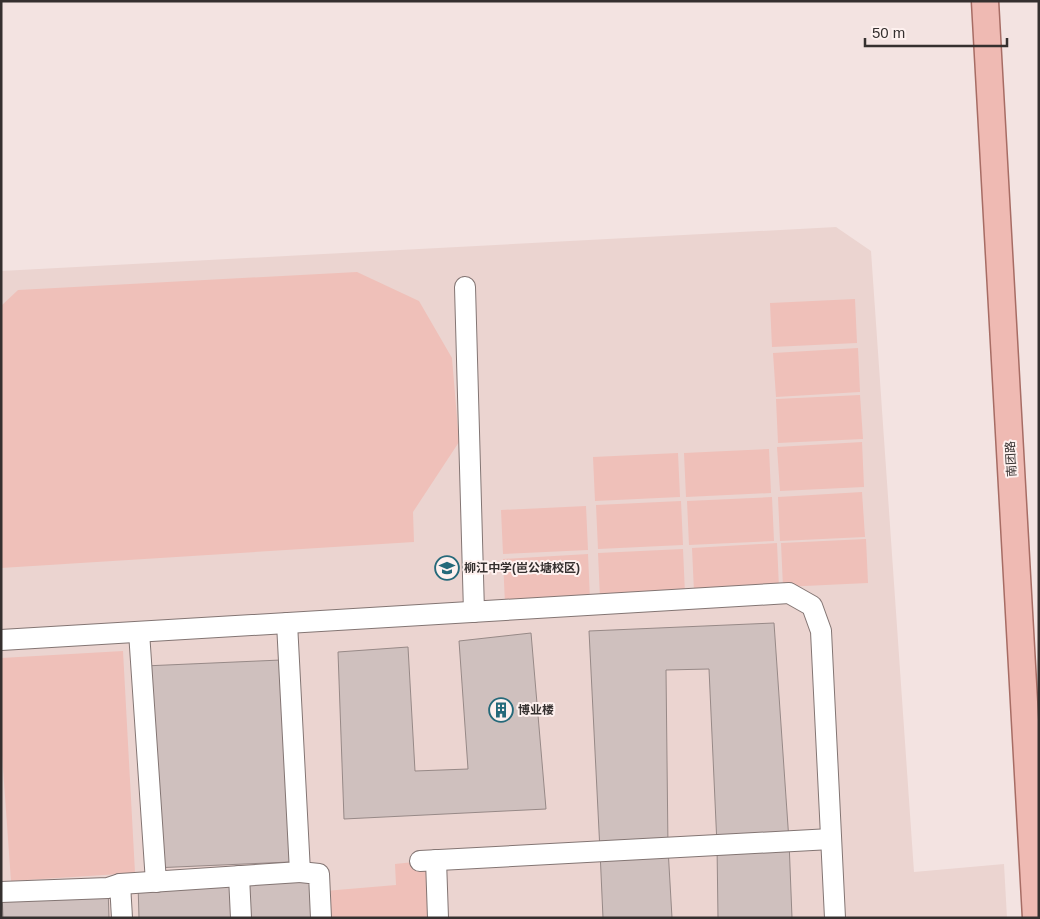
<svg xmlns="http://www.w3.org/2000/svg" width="1040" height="919" font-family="Helvetica,'Noto Sans SC',sans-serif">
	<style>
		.built { fill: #ebd4d0 }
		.green { fill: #efc0b9 }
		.building { fill: #cfc0be; stroke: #978987 }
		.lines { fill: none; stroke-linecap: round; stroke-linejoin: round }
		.minor-casing { stroke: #837573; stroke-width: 22 }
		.major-casing { stroke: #a76c64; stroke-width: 29 }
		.minor { stroke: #fff; stroke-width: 20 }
		.major { stroke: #efbab3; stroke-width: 26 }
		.labels { text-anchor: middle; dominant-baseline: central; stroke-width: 4; stroke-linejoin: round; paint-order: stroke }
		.street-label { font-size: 12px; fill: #35302f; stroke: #fef1ef }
		.poi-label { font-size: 12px; font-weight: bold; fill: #35302f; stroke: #fef1ef; text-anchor: start }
	</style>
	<rect width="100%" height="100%" fill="#f3e3e1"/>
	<path class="built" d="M 836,227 L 871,251 L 914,872 L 1004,864 L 1007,918 L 1,918 L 1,271 Z"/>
	<g class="green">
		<path d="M 357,272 L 419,301 L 452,358 L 459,442 L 413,512 L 414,542 L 1,568 L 1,306 L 18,290 Z"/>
		<path d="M 855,299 L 857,343 L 772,347 L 770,303 Z"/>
		<path d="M 858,348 L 860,392 L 776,397 L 773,353 Z"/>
		<path d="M 860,395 L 863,439 L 778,443 L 776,399 Z"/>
		<path d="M 862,442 L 864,487 L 780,491 L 777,447 Z"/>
		<path d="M 769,449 L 771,493 L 686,497 L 684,453 Z"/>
		<path d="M 678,453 L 680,497 L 595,501 L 593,457 Z"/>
		<path d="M 862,492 L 865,537 L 780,541 L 778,497 Z"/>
		<path d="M 772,497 L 774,541 L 689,545 L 687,501 Z"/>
		<path d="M 681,501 L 683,545 L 598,549 L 596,505 Z"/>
		<path d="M 586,506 L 588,550 L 503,554 L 501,510 Z"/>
		<path d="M 866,539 L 868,583 L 783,587 L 781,543 Z"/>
		<path d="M 777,543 L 779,588 L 694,592 L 692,548 Z"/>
		<path d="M 683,549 L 685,594 L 600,598 L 598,553 Z"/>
		<path d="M 588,554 L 590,600 L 505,604 L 503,559 Z"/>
		<path d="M 123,651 L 135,873 L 11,881 L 1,740 L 1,658 Z"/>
		<path d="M 432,860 L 433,918 L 326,918 L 325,891 L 396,885 L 395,864 Z"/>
	</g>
	<g class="building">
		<path d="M 774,623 L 789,841 L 717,845 L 709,669 L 666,670 L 668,848 L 600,851 L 589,631 Z"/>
		<path d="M 531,633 L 546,809 L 344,819 L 338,652 L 408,647 L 415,771 L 468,769 L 459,641 Z"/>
		<path d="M 281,660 L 290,862 L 153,868 L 144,666 Z"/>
		<path d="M 789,841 L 792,918 L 718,918 L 717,845 Z"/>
		<path d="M 668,848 L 672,918 L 603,918 L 600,851 Z"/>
		<path d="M 315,874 L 317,918 L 245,918 L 243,876 Z"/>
		<path d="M 234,877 L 236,918 L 139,918 L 138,883 Z"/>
		<path d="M 108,888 L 109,918 L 3,918 L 2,893 Z"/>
	</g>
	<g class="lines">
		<g class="minor-casing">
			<g id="minor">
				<path d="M 465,287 L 474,612"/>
				<path d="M 139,632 L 156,882"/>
				<path d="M 1,640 L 789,593 L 812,606 L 821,631 L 835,918"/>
				<path d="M 436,860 L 438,918"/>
				<path d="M 420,861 L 831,839"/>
				<path d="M 300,872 L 319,874 L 321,918"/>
				<path d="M 239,876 L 241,918"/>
				<path d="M 120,884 L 122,918"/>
				<path d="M 1,892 L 108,888 L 120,884 L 300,872 L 287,623"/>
			</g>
		</g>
		<g class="major-casing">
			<path id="major" d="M 985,1 L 1036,918"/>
		</g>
		<use href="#minor" class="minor"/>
		<use href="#major" class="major"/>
	</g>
	<defs>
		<g id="school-ring" transform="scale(1.25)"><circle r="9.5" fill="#fef1ef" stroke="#25697a" stroke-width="1.5"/><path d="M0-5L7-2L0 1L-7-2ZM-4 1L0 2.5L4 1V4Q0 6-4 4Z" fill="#25697a"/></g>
		<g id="building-ring" transform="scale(1.25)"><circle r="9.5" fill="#fef1ef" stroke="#25697a" stroke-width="1.5"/><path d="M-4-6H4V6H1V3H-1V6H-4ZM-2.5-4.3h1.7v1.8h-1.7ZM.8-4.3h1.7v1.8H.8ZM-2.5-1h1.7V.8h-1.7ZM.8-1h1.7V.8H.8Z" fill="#25697a"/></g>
	</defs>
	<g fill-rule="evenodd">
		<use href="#school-ring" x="447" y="568"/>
		<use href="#building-ring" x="501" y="710"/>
	</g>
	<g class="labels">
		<g class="street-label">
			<text transform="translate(1011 459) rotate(-93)">南团路</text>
		</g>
		<g class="poi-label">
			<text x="464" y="568">柳江中学(岜公塘校区)</text>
			<text x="518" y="710">博业楼</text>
		</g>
	</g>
	<rect width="1040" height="919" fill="none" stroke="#35302f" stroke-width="5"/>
	<path d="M865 38v8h142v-8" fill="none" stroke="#35302f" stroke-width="2.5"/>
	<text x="872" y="38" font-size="15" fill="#35302f" stroke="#fef1ef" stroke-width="4" paint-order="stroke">50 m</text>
</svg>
